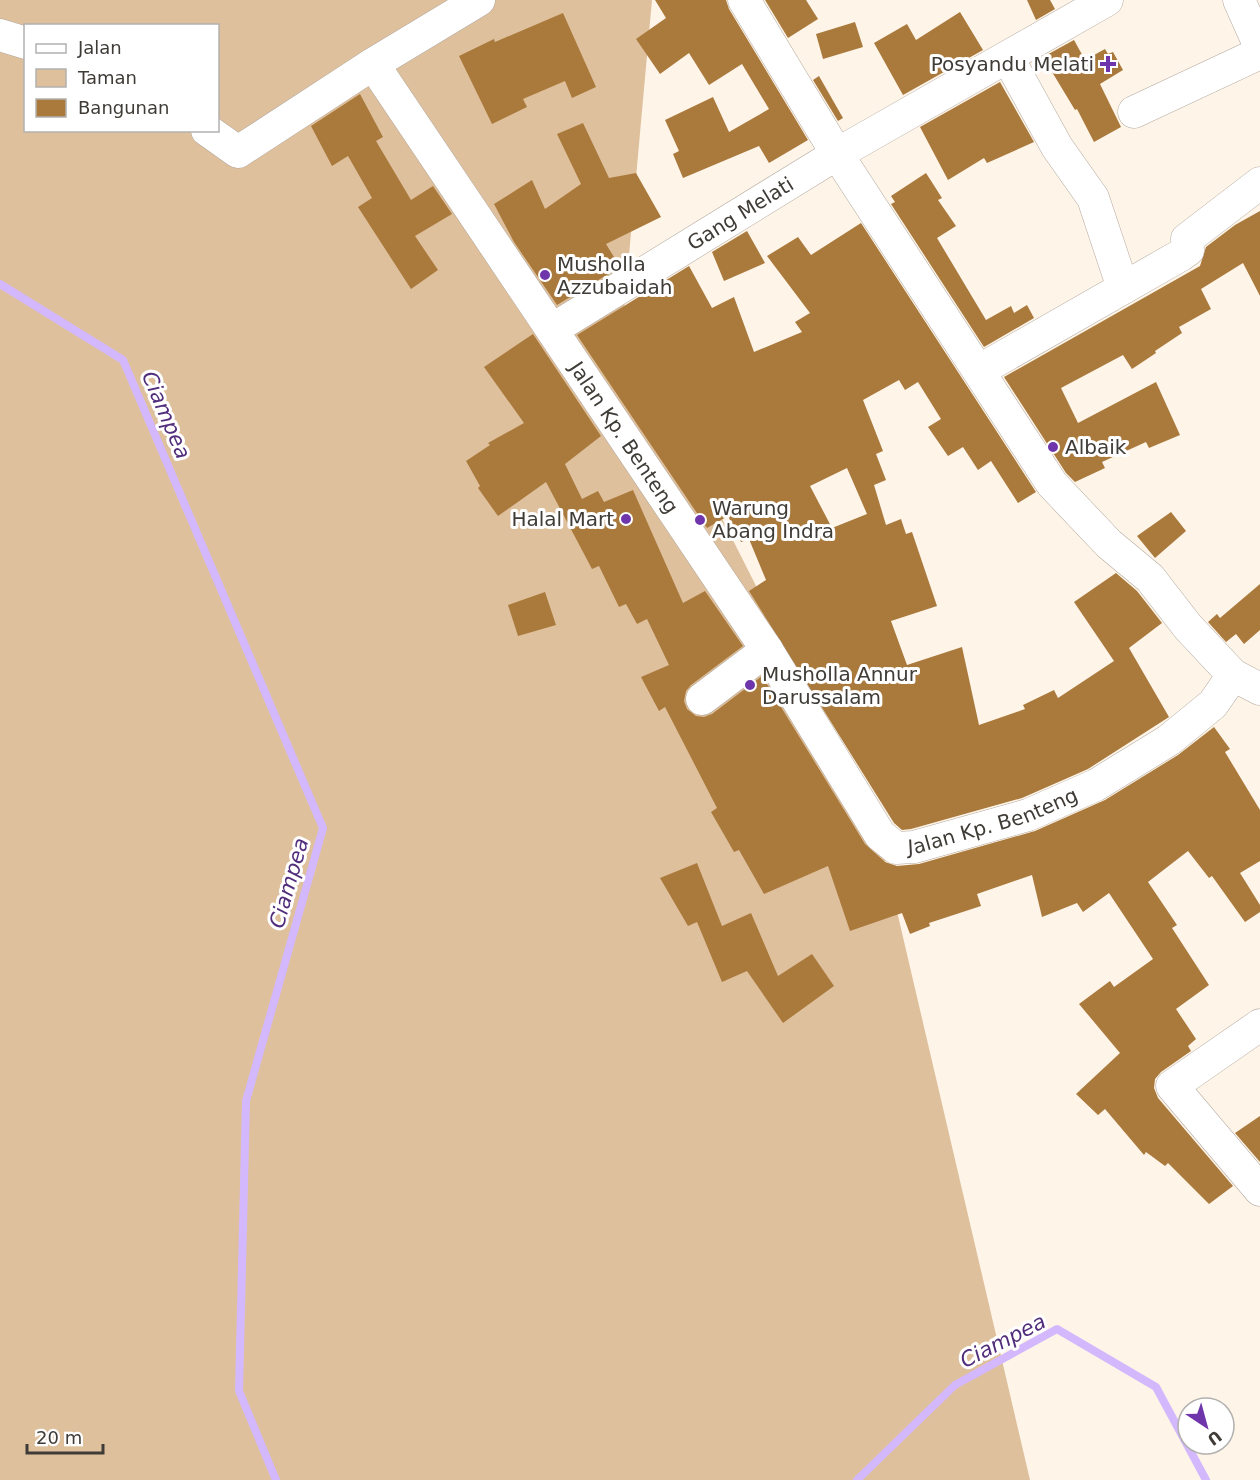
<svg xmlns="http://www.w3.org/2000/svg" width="1260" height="1480" font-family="'DejaVu Sans',sans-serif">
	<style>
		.green { fill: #dfc09c; fill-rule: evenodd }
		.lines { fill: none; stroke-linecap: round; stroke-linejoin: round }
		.stream { stroke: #d3b8fd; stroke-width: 8 }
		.building { fill: #aa793c; fill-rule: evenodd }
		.street-casing { stroke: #b3a99f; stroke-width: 33 }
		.street { stroke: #fff; stroke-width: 32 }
		.poi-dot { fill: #6f35ab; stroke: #fff; stroke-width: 2 }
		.labels { text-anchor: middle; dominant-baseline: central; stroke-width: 6; stroke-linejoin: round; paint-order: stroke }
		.poi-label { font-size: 20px; fill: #3f3b36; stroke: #fff; text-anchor: start }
		.street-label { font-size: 20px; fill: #3f3b36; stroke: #fff }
		.water-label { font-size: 21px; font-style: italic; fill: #512d7b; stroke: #fff }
	</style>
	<rect width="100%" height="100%" fill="#fef4e8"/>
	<path class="green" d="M 0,0 L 652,0 L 623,322 L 877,826 L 1030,1480 L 0,1480 ZM 26,26 L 218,26 L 218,130 L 26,130 Z"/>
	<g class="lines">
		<g class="stream">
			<path d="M 0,284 L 123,360 L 323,828 L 246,1101 L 239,1391 L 276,1480"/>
			<path d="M 857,1480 L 955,1385 L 1057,1329 L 1156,1387 L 1206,1480"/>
		</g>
	</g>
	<g class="building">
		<path d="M 655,0 L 726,0 L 729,9 L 808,140 L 769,163 L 759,146 L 683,178 L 673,154 L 679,151 L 665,120 L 713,97 L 729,132 L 769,109 L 742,64 L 709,85 L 689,53 L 660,74 L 636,39 L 666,18 Z"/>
		<path d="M 765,0 L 806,0 L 818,19 L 788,38 Z"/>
		<path d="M 1027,0 L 1050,0 L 1055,9 L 1036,20 Z"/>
		<path d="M 960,12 L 983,50 L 903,95 L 874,43 L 907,24 L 916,40 Z"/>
		<path d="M 563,13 L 596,87 L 572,98 L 565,81 L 523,99 L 527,107 L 492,124 L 459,56 L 494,39 L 495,42 Z"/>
		<path d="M 855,22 L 863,47 L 823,59 L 816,34 Z"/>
		<path d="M 1074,40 L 1085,60 L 1105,49 L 1108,54 L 1113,52 L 1123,70 L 1100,84 L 1121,127 L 1094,142 L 1077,109 L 1075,110 L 1043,57 Z"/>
		<path d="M 819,76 L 843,118 L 838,121 L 813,80 Z"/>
		<path d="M 1000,82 L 1034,142 L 987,163 L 984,158 L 948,180 L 920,127 Z"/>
		<path d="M 360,94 L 383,137 L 376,141 L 411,200 L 433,186 L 452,214 L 415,236 L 438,270 L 411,289 L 358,207 L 372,198 L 348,156 L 332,166 L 311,126 Z"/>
		<path d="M 583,123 L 609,178 L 636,173 L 661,217 L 606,244 L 620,267 L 557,305 L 514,242 L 494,204 L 532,180 L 545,209 L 581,184 L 557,134 Z"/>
		<path d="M 926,173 L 942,198 L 938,200 L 956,226 L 937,238 L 986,320 L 1011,306 L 1014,313 L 1027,305 L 1034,318 L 984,347 L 891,204 L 895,202 L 891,196 Z"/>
		<path d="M 1260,211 L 1260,296 L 1243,263 L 1201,289 L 1211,309 L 1179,327 L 1182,333 L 1155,351 L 1156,353 L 1132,369 L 1123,355 L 1061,388 L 1078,423 L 1156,382 L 1180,435 L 1149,448 L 1146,442 L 1102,462 L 1105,468 L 1075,482 L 1066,473 L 1004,377 L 1200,266 L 1206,247 L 1235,225 Z"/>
		<path d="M 861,223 L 1036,492 L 1018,503 L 991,461 L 978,470 L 963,447 L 948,456 L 928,427 L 941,419 L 918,382 L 905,390 L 899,380 L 863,400 L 883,451 L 876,454 L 886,480 L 874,485 L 886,525 L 901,519 L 906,534 L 912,532 L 937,606 L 891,621 L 907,665 L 962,647 L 979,725 L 1025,709 L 1023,705 L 1054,690 L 1058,698 L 1114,661 L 1074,602 L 1116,573 L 1137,591 L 1162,623 L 1129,648 L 1169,717 L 1088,769 L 1022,798 L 911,829 L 902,830 L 894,823 L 749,591 L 766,580 L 749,539 L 741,542 L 728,516 L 707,528 L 577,335 L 689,266 L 712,308 L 734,297 L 754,352 L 802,332 L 795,322 L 810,313 L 767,256 L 798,237 L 811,255 ZM 847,468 L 867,514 L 832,528 L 810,486 Z"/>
		<path d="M 747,231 L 765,263 L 724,281 L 712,252 Z"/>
		<path d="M 533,334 L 601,436 L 565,464 L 582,499 L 598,491 L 604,502 L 633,490 L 683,603 L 705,591 L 743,646 L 691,685 L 686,691 L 684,701 L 687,709 L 696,716 L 704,717 L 712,714 L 762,676 L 865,844 L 885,862 L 897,866 L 919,864 L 1035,831 L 1105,800 L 1178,755 L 1214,727 L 1230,749 L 1225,752 L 1260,810 L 1260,861 L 1240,873 L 1260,905 L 1260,912 L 1245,922 L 1212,876 L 1209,878 L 1188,851 L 1148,882 L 1177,925 L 1172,928 L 1209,985 L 1176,1009 L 1196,1039 L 1188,1046 L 1191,1051 L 1161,1072 L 1155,1079 L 1154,1088 L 1158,1098 L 1233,1186 L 1209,1204 L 1168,1163 L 1165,1166 L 1146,1152 L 1144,1155 L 1105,1109 L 1098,1115 L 1076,1094 L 1120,1053 L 1079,1004 L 1110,981 L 1114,987 L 1153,959 L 1109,893 L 1083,912 L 1077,903 L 1042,917 L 1032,875 L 977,894 L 981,906 L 929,923 L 930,926 L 910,934 L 902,913 L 850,931 L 828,866 L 764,894 L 739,850 L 734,852 L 711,812 L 717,808 L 665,707 L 659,711 L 641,677 L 669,665 L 647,619 L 637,624 L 626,604 L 619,607 L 599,566 L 592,569 L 546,482 L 498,516 L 478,488 L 480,486 L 466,461 L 490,445 L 488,443 L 524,423 L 484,367 Z"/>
		<path d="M 1171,512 L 1186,531 L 1155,558 L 1137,536 Z"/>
		<path d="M 1260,584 L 1260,630 L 1244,644 L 1236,634 L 1226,642 L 1208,622 L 1217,614 L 1220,618 Z"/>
		<path d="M 545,592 L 556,625 L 518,636 L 508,605 Z"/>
		<path d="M 697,863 L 722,926 L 751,913 L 778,976 L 812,954 L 834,986 L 783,1023 L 747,971 L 722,982 L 697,922 L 688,926 L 660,878 Z"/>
		<path d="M 1260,1116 L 1260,1162 L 1235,1133 Z"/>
	</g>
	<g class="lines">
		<g class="street-casing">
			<g id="street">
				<path d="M 744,0 L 837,154 L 1052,484 L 1109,544 L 1150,578 L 1188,627 L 1233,675 L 1260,689"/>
				<path d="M 1239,0 L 1260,47"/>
				<path d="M 0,35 L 26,43"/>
				<path d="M 1008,58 L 1057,147 L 1093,198 L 1123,288"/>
				<path id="s1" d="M 373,64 L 767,650 L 880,835 L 896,848 L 914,847 L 1028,815 L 1096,785 L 1169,740 L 1213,704 L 1233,675"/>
				<path d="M 1134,112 L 1260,53"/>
				<path d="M 207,130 L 238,152 L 373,64 L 479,0"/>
				<path id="s2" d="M 553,329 L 837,154 L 1107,0"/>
				<path d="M 980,370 L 1181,255 L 1188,250 L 1187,239 L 1260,183"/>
				<path d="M 702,699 L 767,650"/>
				<path d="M 1260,1025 L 1172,1086 L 1260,1190"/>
			</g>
		</g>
		<use href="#street" class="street"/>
	</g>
	<g class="poi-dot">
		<path d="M1105 55h6v6h6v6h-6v6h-6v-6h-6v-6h6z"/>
		<circle cx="545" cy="275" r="6"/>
		<circle cx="1053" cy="447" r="6"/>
		<circle cx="626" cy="519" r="6"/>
		<circle cx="700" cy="520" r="6"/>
		<circle cx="750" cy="685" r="6"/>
	</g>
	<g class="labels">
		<g class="poi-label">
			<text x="1094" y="64" text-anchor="end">Posyandu Melati</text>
			<text x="557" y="264">Musholla<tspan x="557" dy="23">Azzubaidah</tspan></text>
			<text x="1065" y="447">Albaik</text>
			<text x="712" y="508">Warung<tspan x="712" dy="23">Abang Indra</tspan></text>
			<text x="614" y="519" text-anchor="end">Halal Mart</text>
			<text x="762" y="674">Musholla Annur<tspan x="762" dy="23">Darussalam</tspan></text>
		</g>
		<g class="street-label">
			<text stroke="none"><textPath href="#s2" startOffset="220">Gang Melati</textPath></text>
			<text stroke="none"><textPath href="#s1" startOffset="450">Jalan Kp. Benteng</textPath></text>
			<text stroke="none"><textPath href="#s1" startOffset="1044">Jalan Kp. Benteng</textPath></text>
		</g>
		<g class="water-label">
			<text transform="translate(166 415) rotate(67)">Ciampea</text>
			<text transform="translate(289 883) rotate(-74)">Ciampea</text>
			<text transform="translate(1003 1341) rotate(-27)">Ciampea</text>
		</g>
	</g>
	<rect x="24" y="24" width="195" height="108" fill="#ffffff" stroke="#b2b1af" stroke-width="1.5"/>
	<rect x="36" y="44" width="30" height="9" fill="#ffffff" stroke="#b2b1af" stroke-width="1.5"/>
	<text x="78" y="54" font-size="18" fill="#3f3b36">Jalan</text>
	<rect x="36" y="69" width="30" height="18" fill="#dfc09c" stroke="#b2b1af" stroke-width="1.5"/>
	<text x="78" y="84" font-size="18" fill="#3f3b36">Taman</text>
	<rect x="36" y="99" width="30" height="18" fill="#aa793c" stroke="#b2b1af" stroke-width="1.5"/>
	<text x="78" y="114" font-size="18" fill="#3f3b36">Bangunan</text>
	<g transform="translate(1206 1426) rotate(144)"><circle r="28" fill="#ffffff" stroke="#b2b1af" stroke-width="1.5"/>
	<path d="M0-4.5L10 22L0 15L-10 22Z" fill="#6f35ab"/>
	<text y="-9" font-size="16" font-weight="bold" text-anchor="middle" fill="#3f3b36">U</text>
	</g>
	<path d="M27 1444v9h76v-9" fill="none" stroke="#3f3b36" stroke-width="3"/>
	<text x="36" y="1444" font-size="18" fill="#3f3b36" stroke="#ffffff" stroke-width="4.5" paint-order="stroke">20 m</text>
</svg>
